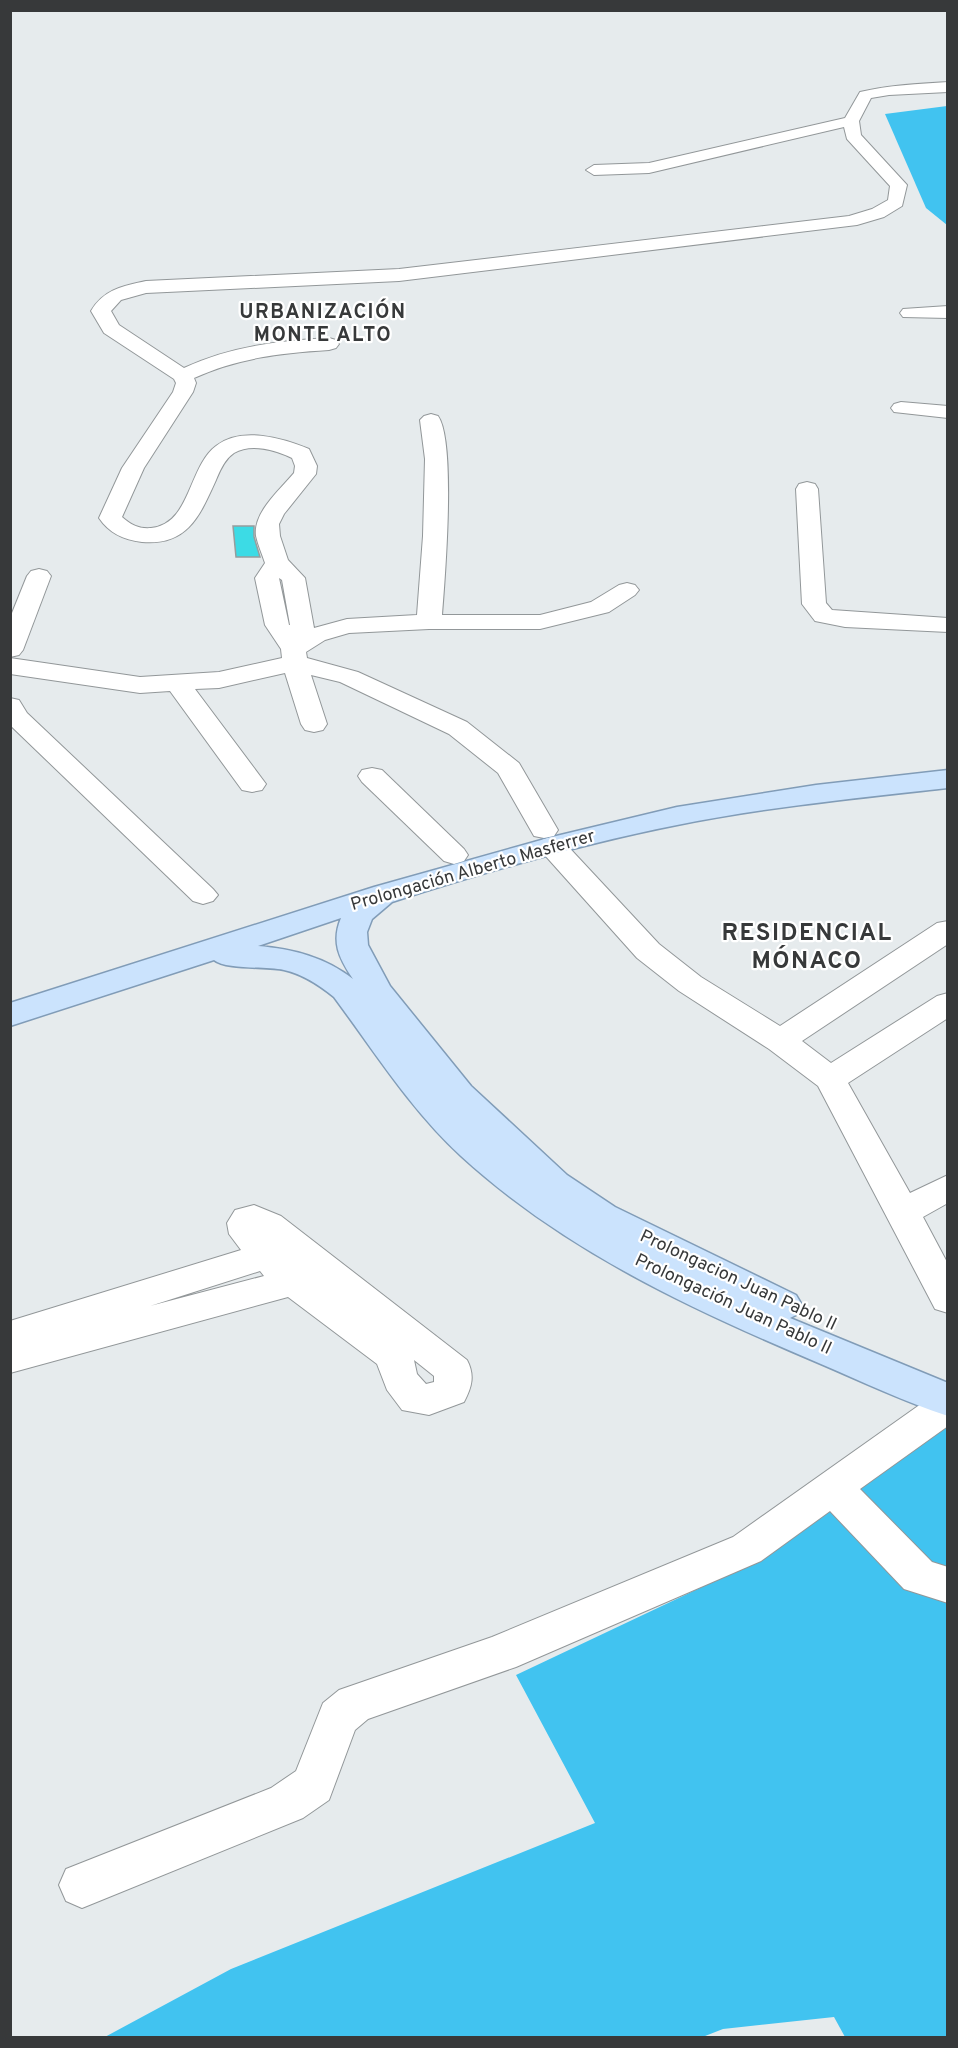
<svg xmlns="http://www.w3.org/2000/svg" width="958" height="2048" font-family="Overpass,sans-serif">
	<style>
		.forest { fill: #41c3f0 }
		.building { fill: #3cdbe5; stroke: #979d9d; stroke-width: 1.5 }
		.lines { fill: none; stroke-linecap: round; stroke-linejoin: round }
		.minor-casing { stroke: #929799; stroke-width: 2 }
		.major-casing { stroke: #819cb7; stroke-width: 3 }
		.minor { fill: #fff; fill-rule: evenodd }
		.major { fill: #cbe3fd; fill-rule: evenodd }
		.labels { text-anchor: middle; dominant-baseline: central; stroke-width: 4.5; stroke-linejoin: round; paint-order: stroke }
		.street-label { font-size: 18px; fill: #37393a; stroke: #fff }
		.far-district-label { font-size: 20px; font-weight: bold; letter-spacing: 1.5px; fill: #37393a; stroke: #fff }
		.district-label { font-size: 24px; font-weight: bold; letter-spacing: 1.5px; fill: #37393a; stroke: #fff }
	</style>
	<rect width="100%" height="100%" fill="#e6ebed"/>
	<g class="forest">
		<path d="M 947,106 L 948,106 L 947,225 L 926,208 L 885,114 Z"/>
		<path d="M 941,1425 L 947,1429 L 947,2037 L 845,2037 L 834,2017 L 723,2029 L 700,2038 L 103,2038 L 231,1969 L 595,1823 L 516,1675 L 721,1578 Z"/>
	</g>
	<path class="building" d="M 233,526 L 254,526 L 254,537 L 260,557 L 236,557 Z"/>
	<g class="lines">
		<g class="minor-casing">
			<g id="minor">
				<path d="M 948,82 L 948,92 L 889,95 L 871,98 L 859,121 L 861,135 L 907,185 L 902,206 L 884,217 L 857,225 L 399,281 L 146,293 L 121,300 L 111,311 L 119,325 L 184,368 C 231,346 278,341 329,338 L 336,340 L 339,344 L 336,348 L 329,350 C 281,353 238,358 194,378 L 196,383 L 193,392 L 144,468 L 122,517 C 131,525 139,529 151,528 C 191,524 188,467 216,446 C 241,426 283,438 309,449 L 317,466 L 316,474 L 284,514 L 279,524 L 280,536 L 288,560 L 305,578 L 314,628 L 347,619 L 417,615 L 423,536 L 425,459 L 420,420 L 424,416 L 431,414 L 438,416 C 456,441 445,578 442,615 L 540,615 L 591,602 L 619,585 L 627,583 L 635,585 L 639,590 L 635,595 L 609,612 L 540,629 L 429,629 L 349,633 L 325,640 L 306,652 L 307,658 L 358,672 L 467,722 L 519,763 L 558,830 L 554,836 L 544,838 L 534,836 L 498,773 L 449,734 L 340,682 L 311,675 L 327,724 L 323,730 L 314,732 L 305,730 L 301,724 L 285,673 L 219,688 L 195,689 L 266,784 L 262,790 L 252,792 L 242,790 L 170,691 L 140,693 L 10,674 L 10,658 L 140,677 L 219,672 L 282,658 L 281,649 L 265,625 L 255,578 L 265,563 C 262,554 258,545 256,536 C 253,512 280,490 294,473 L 295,466 L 292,458 C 275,450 251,443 234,453 C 225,459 220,470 216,480 C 200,515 188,546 142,542 C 124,540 109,533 99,518 L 122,468 L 173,392 L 176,383 L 174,379 L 104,333 L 91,311 C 104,289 123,286 146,281 L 399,269 L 849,216 L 872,209 L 888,200 L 890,186 L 847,139 L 844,127 L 649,173 L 594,175 L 586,170 L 594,165 L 649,163 L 845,118 L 860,92 C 889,85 918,84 948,82 ZM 279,578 L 282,580 L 290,625 L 289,625 Z"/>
				<path d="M 948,306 L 948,318 L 903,317 L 900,313 L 903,309 Z"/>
				<path d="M 901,402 L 948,406 L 948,418 L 894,412 L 891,408 L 894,404 Z"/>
				<path d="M 807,482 L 815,484 L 818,489 L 826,603 L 832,610 L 948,618 L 948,632 L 845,627 L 815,621 L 802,604 L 796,489 L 799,484 Z"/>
				<path d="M 39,569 L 47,571 L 51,576 L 23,650 L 19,655 L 10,657 L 10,618 L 27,576 L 31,571 Z"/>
				<path d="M 10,698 L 19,700 L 27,713 L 213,889 L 218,895 L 213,901 L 203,904 L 193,901 L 10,725 Z"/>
				<path d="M 372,768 L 382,770 L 464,849 L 468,855 L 464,861 L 454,864 L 444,861 L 362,782 L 358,776 L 362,770 Z"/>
				<path d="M 552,837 L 562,840 L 659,944 L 701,977 L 780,1026 L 937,923 L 948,921 L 948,944 L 802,1041 L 831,1063 L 937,996 L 948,993 L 948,1018 L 848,1083 L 910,1193 L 948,1175 L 948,1203 L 923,1217 L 948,1264 L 948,1313 L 935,1309 L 818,1086 L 769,1049 L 679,991 L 637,958 L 542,852 L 538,846 L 542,840 Z"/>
				<path d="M 254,1205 L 281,1216 L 467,1360 C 475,1375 472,1387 464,1402 L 429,1415 L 402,1410 L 387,1390 L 377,1364 L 288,1297 L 10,1373 L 10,1321 L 241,1250 L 229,1234 L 227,1223 L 235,1210 ZM 260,1271 L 264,1276 L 150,1306 ZM 414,1360 L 434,1376 L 434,1382 L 426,1384 L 417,1374 Z"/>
				<path d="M 948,1390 L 948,1426 L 860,1489 L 932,1562 L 948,1567 L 948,1603 L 904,1589 L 830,1511 L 761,1561 L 516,1667 L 368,1719 L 355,1730 L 329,1800 L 303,1818 L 82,1908 L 66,1901 L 59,1885 L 66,1869 L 271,1788 L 296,1771 L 323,1703 L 339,1690 L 492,1637 L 733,1537 L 935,1394 Z"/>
			</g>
		</g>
		<g class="major-casing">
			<path id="major" d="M 948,770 L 948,788 C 857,798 766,807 677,825 C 581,844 485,872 392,902 L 372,919 L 367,932 L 368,945 L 390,986 L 471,1086 L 567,1175 L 615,1207 L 796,1295 L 802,1305 L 796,1315 L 790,1318 L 948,1383 L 948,1416 C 905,1402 863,1382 821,1364 C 693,1310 565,1251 461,1156 C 411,1110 374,1051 334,997 C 319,985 303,974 284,970 C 266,966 226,970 214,960 L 10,1026 L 10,1003 L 374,887 L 552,837 L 677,807 L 816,785 ZM 341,918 C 331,942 339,958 353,979 C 325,957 293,949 258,946 Z"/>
		</g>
		<use href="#minor" class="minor"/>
		<use href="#major" class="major"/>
	</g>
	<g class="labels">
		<g class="street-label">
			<text transform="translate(473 871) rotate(-16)">Prolongación Alberto Masferrer</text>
			<text transform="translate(738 1281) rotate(25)">Prolongacion Juan Pablo II</text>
			<text transform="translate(733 1305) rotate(25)">Prolongación Juan Pablo II</text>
		</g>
		<g class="far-district-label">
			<text x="323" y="313">URBANIZACIÓN<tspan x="323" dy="23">MONTE ALTO</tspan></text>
		</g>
		<g class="district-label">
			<text x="807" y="934">RESIDENCIAL<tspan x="807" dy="28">MÓNACO</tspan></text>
		</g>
	</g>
	<rect width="958" height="2048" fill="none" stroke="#37393a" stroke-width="24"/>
</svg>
